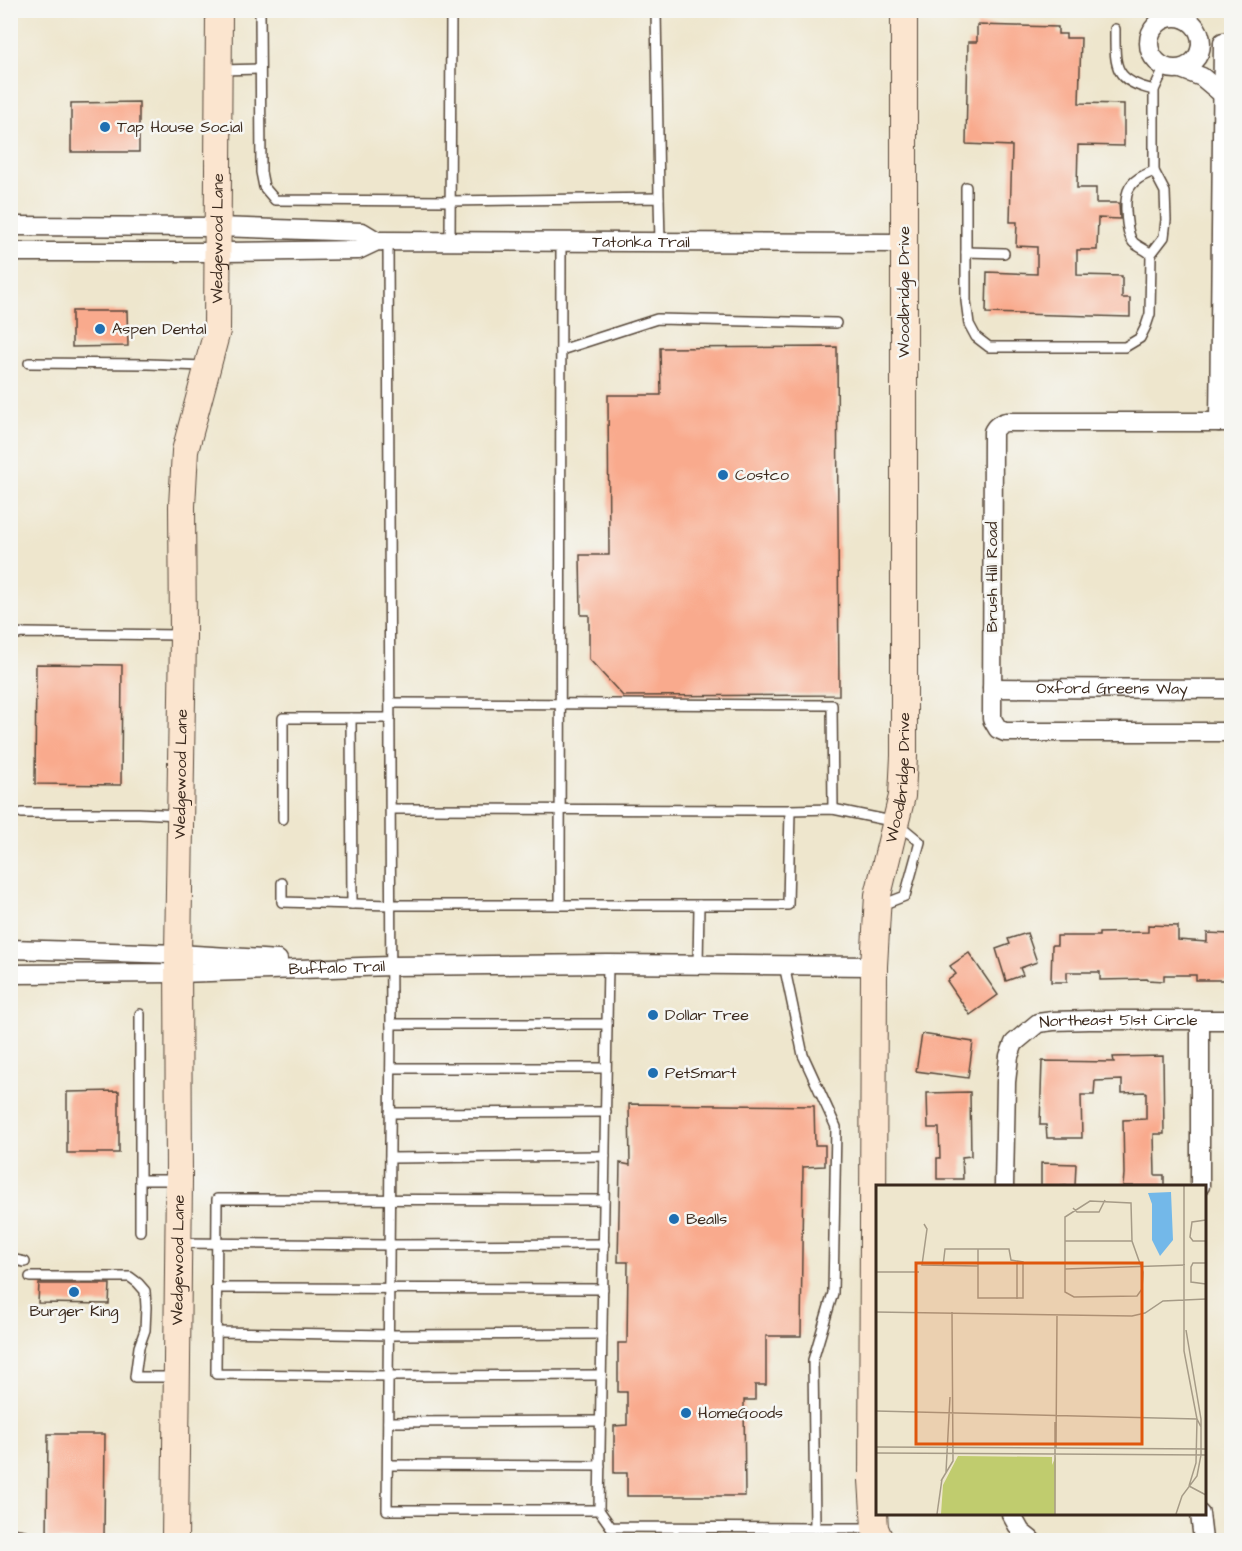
<svg xmlns="http://www.w3.org/2000/svg" width="1242" height="1551" font-family="'Architects Daughter',sans-serif">
	<style>
		.building { fill: #f9aa8d }
		.lines { fill: none; stroke-linecap: round; stroke-linejoin: round }
		.lane-casing { stroke: #564638; stroke-width: 12 }
		.street-casing { stroke: #564638; stroke-width: 21 }
		.secondary-casing { stroke: #564638; stroke-width: 28 }
		.lane { stroke: #fff; stroke-width: 9 }
		.street { stroke: #fff; stroke-width: 18 }
		.secondary { stroke: #fbe5cf; stroke-width: 26 }
		.poi-dot { fill: #1f6fb2; stroke: #f6f6f2; stroke-width: 2 }
		.labels { text-anchor: middle; dominant-baseline: central; stroke-width: 5; stroke-linejoin: round; paint-order: stroke }
		.poi-label { font-size: 16px; fill: #3b2a1e; stroke: #f6f6f2; text-anchor: start }
		.street-label { font-size: 16px; fill: #3b2a1e; stroke: #f6f6f2 }
		.inset-road { fill: none; stroke: #a69b87; stroke-width: 1.5 }
		.view { fill: #df570d; fill-opacity: 0.15; stroke: #df570d; stroke-width: 3 }
		.inset-edge { fill: none; stroke: #3b2a1e; stroke-width: 3 }
	</style>
	<rect width="100%" height="100%" fill="#f6f6f2"/>
	<filter id="ink" filterUnits="userSpaceOnUse"><feTurbulence type="fractalNoise" baseFrequency=".0167" numOctaves="2"/><feDisplacementMap in="SourceGraphic" scale="12" xChannelSelector="R" yChannelSelector="G"/><feConvolveMatrix kernelMatrix="1 2 1 2 8 2 1 2 1" color-interpolation-filters="sRGB"/></filter>
	<filter id="wash" filterUnits="userSpaceOnUse"><feTurbulence type="fractalNoise" baseFrequency=".008" numOctaves="4" result="noise"/><feDisplacementMap in="SourceGraphic" scale="24" xChannelSelector="R" yChannelSelector="G"/><feGaussianBlur stdDeviation="1.35" result="paint"/><feColorMatrix in="noise" values="0 0 0 0 0 0 0 0 0 0 0 0 0 0 0 0 0 1.4 0 .05"/><feComposite in="paint" operator="in"/></filter>
	<g filter="url(#wash)">
		<rect width="100%" height="100%" fill="#eee6cd"/>
		<g id="blocks">
			<g class="building">
				<path d="M 977,25 L 1058,27 L 1058,34 L 1066,34 L 1066,38 L 1081,38 L 1079,103 L 1124,104 L 1124,146 L 1078,145 L 1077,188 L 1096,188 L 1096,203 L 1119,203 L 1120,219 L 1098,218 L 1097,250 L 1077,250 L 1077,275 L 1122,276 L 1122,298 L 1130,298 L 1130,317 L 986,313 L 987,272 L 1037,274 L 1037,247 L 1016,246 L 1017,222 L 1010,222 L 1012,146 L 966,144 L 968,42 L 977,42 Z"/>
				<path d="M 139,102 L 139,152 L 71,152 L 71,103 Z"/>
				<path d="M 72,311 L 127,311 L 128,346 L 72,347 Z"/>
				<path d="M 837,347 L 839,695 L 623,696 L 589,659 L 589,615 L 581,615 L 580,555 L 609,555 L 608,395 L 661,395 L 660,348 Z"/>
				<path d="M 36,664 L 122,665 L 121,785 L 35,784 Z"/>
				<path d="M 1148,925 L 1178,926 L 1178,940 L 1207,942 L 1207,933 L 1230,934 L 1229,980 L 1196,980 L 1196,975 L 1164,975 L 1164,981 L 1147,980 L 1147,979 L 1100,980 L 1100,972 L 1067,972 L 1067,982 L 1051,982 L 1052,945 L 1057,945 L 1057,936 L 1099,936 L 1099,933 L 1148,932 Z"/>
				<path d="M 1027,933 L 1037,962 L 1020,968 L 1023,975 L 1006,981 L 996,949 L 1010,944 L 1008,939 Z"/>
				<path d="M 969,953 L 998,995 L 970,1015 L 947,981 L 956,974 L 950,966 Z"/>
				<path d="M 922,1034 L 973,1042 L 968,1078 L 916,1071 Z"/>
				<path d="M 1163,1056 L 1164,1134 L 1154,1134 L 1155,1175 L 1164,1175 L 1164,1186 L 1123,1186 L 1124,1174 L 1123,1120 L 1146,1119 L 1146,1092 L 1122,1093 L 1122,1080 L 1095,1081 L 1094,1095 L 1081,1095 L 1082,1138 L 1047,1138 L 1046,1125 L 1040,1125 L 1042,1061 L 1114,1062 L 1113,1057 Z"/>
				<path d="M 119,1091 L 119,1153 L 67,1153 L 67,1092 Z"/>
				<path d="M 970,1092 L 971,1156 L 962,1157 L 963,1179 L 937,1179 L 937,1158 L 940,1158 L 939,1128 L 928,1128 L 927,1093 Z"/>
				<path d="M 629,1104 L 814,1106 L 815,1145 L 825,1145 L 825,1166 L 803,1167 L 801,1336 L 766,1336 L 766,1385 L 755,1385 L 755,1400 L 744,1400 L 745,1496 L 627,1496 L 627,1473 L 614,1473 L 614,1426 L 627,1425 L 627,1392 L 618,1392 L 618,1343 L 627,1343 L 628,1262 L 618,1262 L 620,1163 L 630,1165 Z"/>
				<path d="M 1041,1163 L 1076,1164 L 1075,1186 L 1041,1186 Z"/>
				<path d="M 39,1284 L 110,1284 L 109,1304 L 38,1303 Z"/>
				<path d="M 48,1434 L 105,1434 L 104,1540 L 47,1540 Z"/>
			</g>
		</g>
	</g>
	<g filter="url(#ink)">
		<use href="#blocks" fill-opacity="0" stroke="#564638" stroke-width="1.5"/>
		<g class="lines">
			<g class="lane-casing">
				<g id="lane">
					<path d="M 260,10 L 261,172 L 264,187 L 275,200 L 450,201 L 659,198 L 660,242"/>
					<path d="M 656,10 L 659,198"/>
					<path d="M 1115,29 C 1115,66 1113,81 1154,90"/>
					<path d="M 221,70 L 260,69"/>
					<path d="M 966,187 L 966,301 L 969,324 L 976,337 L 989,347 L 1125,347 L 1140,338 L 1146,326 L 1150,314 L 1151,254 L 1164,237 L 1166,220 L 1165,192 L 1154,171 L 1154,90 L 1165,67"/>
					<path d="M 388,241 L 391,1024 L 387,1510 L 599,1510"/>
					<path d="M 450,241 L 451,10"/>
					<path d="M 966,252 L 1004,253"/>
					<path d="M 1151,254 C 1146,250 1139,247 1134,243 C 1126,236 1124,201 1128,191 C 1132,180 1144,175 1154,171"/>
					<path d="M 561,350 L 657,319 L 836,323"/>
					<path d="M 29,363 L 148,364 L 205,366"/>
					<path d="M 10,636 L 22,633 L 181,635"/>
					<path d="M 390,703 L 832,705 L 833,809"/>
					<path d="M 351,718 L 352,904"/>
					<path d="M 391,809 L 790,810 L 833,809 L 896,822 L 920,842 L 905,896 L 879,906"/>
					<path d="M 22,813 L 139,813 L 179,815"/>
					<path d="M 283,819 L 283,718 L 390,718"/>
					<path d="M 282,883 L 282,902 L 391,905 L 788,905 L 790,810"/>
					<path d="M 560,905 L 561,242"/>
					<path d="M 608,964 L 599,1510 L 611,1527 L 815,1528"/>
					<path d="M 698,965 L 699,905"/>
					<path d="M 784,965 L 803,1055 L 836,1127 L 833,1293 L 813,1360 L 815,1528 L 873,1528"/>
					<path d="M 391,1024 L 607,1024"/>
					<path d="M 391,1068 L 606,1068"/>
					<path d="M 390,1113 L 606,1112"/>
					<path d="M 390,1158 L 605,1156"/>
					<path d="M 140,1180 L 177,1180"/>
					<path d="M 140,1231 L 140,1014"/>
					<path d="M 180,1243 L 389,1245 L 604,1244"/>
					<path d="M 10,1259 L 25,1262"/>
					<path d="M 30,1277 L 130,1277 L 138,1283 L 145,1291 L 146,1307 L 145,1330 L 139,1347 L 135,1377 L 176,1377"/>
					<path d="M 216,1288 L 603,1289"/>
					<path d="M 216,1332 L 389,1335 L 602,1334"/>
					<path d="M 601,1375 L 388,1376 L 216,1374 L 217,1199 L 604,1200"/>
					<path d="M 388,1422 L 601,1421"/>
					<path d="M 388,1465 L 600,1466"/>
					<path d="M 10,1533 L 24,1535"/>
				</g>
			</g>
			<g class="street-casing">
				<g id="street">
					<circle cx="1175" cy="43" r="26"/>
					<path d="M 1181,69 L 1202,77 L 1221,93"/>
					<path d="M 10,226 L 218,227 L 362,232 L 377,241"/>
					<path id="s1" d="M 10,252 L 227,252 L 358,250 L 377,241 L 904,243"/>
					<path d="M 1219,422 L 1223,42 L 1232,42"/>
					<path d="M 1232,422 L 1006,422 C 1000,423 995,427 993,432 L 992,719 L 998,729 L 1005,732 L 1232,732"/>
					<path id="s2" d="M 992,688 L 1232,689"/>
					<path d="M 10,949 L 178,954 L 278,960"/>
					<path id="s3" d="M 10,974 L 179,973 L 391,966 L 608,964 L 874,966"/>
					<path id="s4" d="M 1004,1186 L 1006,1082 L 1009,1056 L 1014,1043 L 1038,1023 L 1053,1021 L 1089,1020 L 1232,1020"/>
					<path d="M 1200,1186 L 1200,1020"/>
					<path d="M 1011,1514 L 1021,1532 L 1031,1540"/>
					<path d="M 1200,1514 L 1203,1540"/>
				</g>
			</g>
			<g class="secondary-casing">
				<g id="secondary">
					<path id="s5" d="M 175,1540 L 179,1180 L 178,954 L 183,635 L 182,506 L 185,451 L 217,331 L 219,10"/>
					<path id="s6" d="M 880,1540 L 875,1528 L 872,1480 L 874,966 L 878,895 L 902,796 L 904,756 L 904,10"/>
				</g>
			</g>
			<use href="#lane" class="lane"/>
			<use href="#street" class="street"/>
			<use href="#secondary" class="secondary"/>
		</g>
	</g>
	<g class="poi-dot">
		<circle cx="105" cy="127" r="6"/>
		<circle cx="100" cy="329" r="6"/>
		<circle cx="723" cy="475" r="6"/>
		<circle cx="653" cy="1015" r="6"/>
		<circle cx="653" cy="1073" r="6"/>
		<circle cx="674" cy="1219" r="6"/>
		<circle cx="74" cy="1292" r="6"/>
		<circle cx="686" cy="1413" r="6"/>
	</g>
	<g class="labels">
		<g class="poi-label">
			<text x="117" y="127">Tap House Social</text>
			<text x="112" y="329">Aspen Dental</text>
			<text x="735" y="475">Costco</text>
			<text x="665" y="1015">Dollar Tree</text>
			<text x="665" y="1073">PetSmart</text>
			<text x="686" y="1219">Bealls</text>
			<text x="74" y="1311" text-anchor="middle">Burger King</text>
			<text x="698" y="1413">HomeGoods</text>
		</g>
		<g class="street-label">
			<text stroke="none"><textPath href="#s5" startOffset="1306">Wedgewood Lane</textPath></text>
			<text stroke="none"><textPath href="#s1" startOffset="633">Tatonka Trail</textPath></text>
			<text transform="translate(904 292) rotate(-90)">Woodbridge Drive</text>
			<text transform="translate(992 577) rotate(-90)">Brush Hill Road</text>
			<text stroke="none"><textPath href="#s2" startOffset="120">Oxford Greens Way</textPath></text>
			<text stroke="none"><textPath href="#s5" startOffset="766">Wedgewood Lane</textPath></text>
			<text stroke="none"><textPath href="#s6" startOffset="766">Woodbridge Drive</textPath></text>
			<text stroke="none"><textPath href="#s3" startOffset="327">Buffalo Trail</textPath></text>
			<text stroke="none"><textPath href="#s4" startOffset="256">Northeast 51st Circle</textPath></text>
			<text stroke="none"><textPath href="#s5" startOffset="280">Wedgewood Lane</textPath></text>
		</g>
	</g>
	<g transform="translate(876 1185)">
		<rect width="330" height="330" fill="#eee6cd"/>
		<path d="M 82,271 L 176,272 L 176,280 L 180,271 L 179,329 L 65,329 L 67,300 Z" fill="#c0cc6e"/>
		<path d="M 295,7 L 297,55 L 284,71 L 276,55 L 276,19 L 272,8 Z" fill="#73b8e9"/>
		<path class="inset-road" d="M 308,1 L 308,166 L 321,234 L 320,278 L 313,301M 214,16 L 255,18 L 256,56 L 267,87 L 266,104 L 261,111 L 198,112 L 189,107 L 189,32 ZM 197,23 L 201,27 L 223,27 L 229,15M 330,35 L 316,37 L 314,52 L 317,56 L 330,56M 48,39 L 51,44 L 46,80 L 102,81M 189,56 L 256,56M 330,78 L 317,78 L 315,82 L 315,97 L 330,99M 67,81 L 69,64 L 133,64 L 135,75 L 147,77 L 147,113 L 102,113 L 102,64M 189,84 L 309,80M 0,87 L 43,87M 141,114 L 141,76M 0,127 L 256,131 L 269,128 L 287,116 L 330,114M 0,226 L 321,234 L 325,242M 0,262 L 330,264M 180,263 L 181,131M 0,268 L 330,270M 70,287 L 74,212M 65,296 L 77,276 L 76,127M 313,301 L 330,310M 61,329 L 66,294M 179,329 L 179,237M 300,329 L 306,311 L 321,291 L 325,270 L 325,234 L 310,145"/>
		<path class="view" d="M 40,78 L 266,78 L 266,259 L 40,259 Z"/>
		<rect width="330" height="330" class="inset-edge"/>
	</g>
	<rect width="1242" height="1551" fill="none" stroke="#f6f6f2" stroke-width="36"/>
</svg>
